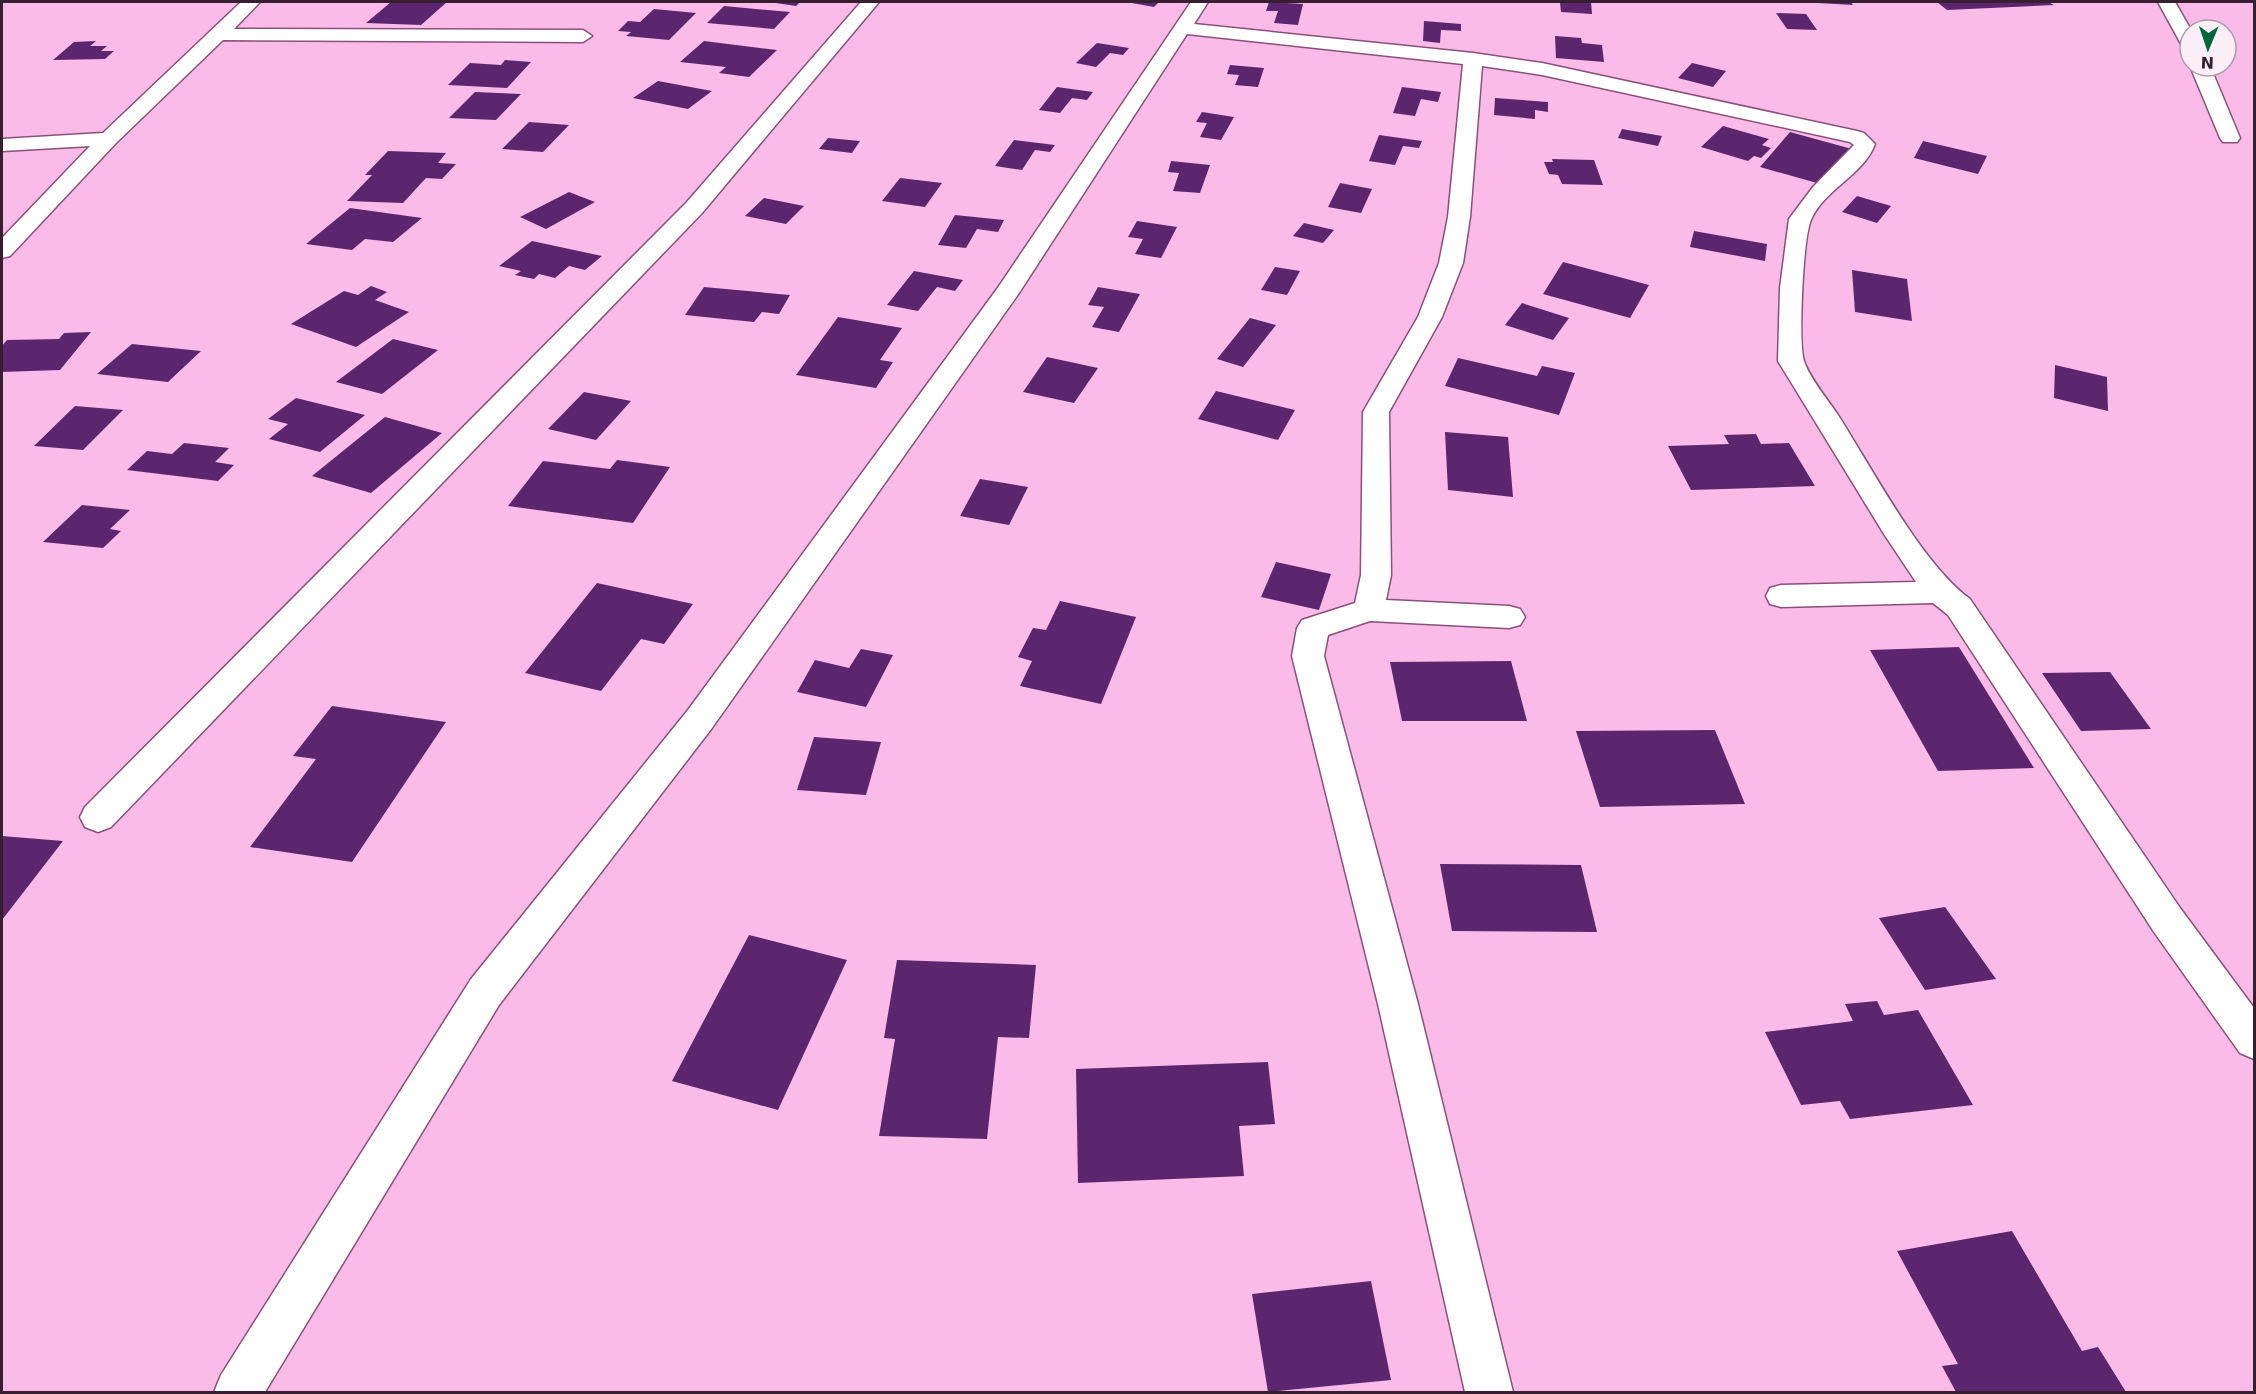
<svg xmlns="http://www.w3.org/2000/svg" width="2256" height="1394" font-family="'DejaVu Sans',sans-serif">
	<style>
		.building { fill: #5b266e }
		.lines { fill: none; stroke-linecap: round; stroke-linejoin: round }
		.street-casing { stroke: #88517b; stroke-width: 3 }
		.street { fill: #fff; fill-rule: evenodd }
	</style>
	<rect width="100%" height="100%" fill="#fabbe9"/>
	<g class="building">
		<path d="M 391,2 L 447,2 L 421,25 L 366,23 Z"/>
		<path d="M 769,2 L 800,2 L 796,6 Z"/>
		<path d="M 1126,2 L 1159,2 L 1154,7 Z"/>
		<path d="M 1269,2 L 1303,4 L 1298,25 L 1274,23 L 1278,11 L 1266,11 Z"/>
		<path d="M 1560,2 L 1591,2 L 1592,14 L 1561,12 Z"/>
		<path d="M 1818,2 L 1851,2 L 1853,5 L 1818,3 Z"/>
		<path d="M 1937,2 L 2048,2 L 2054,5 L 1947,10 Z"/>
		<path d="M 724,6 L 790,12 L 774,29 L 707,23 Z"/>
		<path d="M 654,9 L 696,13 L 669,40 L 626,36 L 631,32 L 618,31 L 628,21 L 640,22 Z"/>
		<path d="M 1776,13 L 1806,14 L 1817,30 L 1787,29 Z"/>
		<path d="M 1424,21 L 1461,24 L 1461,31 L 1441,30 L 1440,43 L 1423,41 Z"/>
		<path d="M 1555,36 L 1581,38 L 1582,43 L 1602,45 L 1604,62 L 1556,58 Z"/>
		<path d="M 96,41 L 90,46 L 107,46 L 101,51 L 114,51 L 105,59 L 53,60 L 74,42 Z"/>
		<path d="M 704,41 L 777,50 L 749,77 L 719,73 L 726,67 L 680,62 Z"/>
		<path d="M 1097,43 L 1129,48 L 1123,55 L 1110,53 L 1096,67 L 1076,63 Z"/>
		<path d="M 505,60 L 531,62 L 507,88 L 448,85 L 470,63 L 501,65 Z"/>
		<path d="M 1692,63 L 1726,71 L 1713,87 L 1678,78 Z"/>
		<path d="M 1230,65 L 1264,68 L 1258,87 L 1235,85 L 1239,75 L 1227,74 Z"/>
		<path d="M 658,81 L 712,91 L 688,109 L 633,98 Z"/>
		<path d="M 1057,87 L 1093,92 L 1087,100 L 1072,98 L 1060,113 L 1039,110 Z"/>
		<path d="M 1402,87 L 1441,92 L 1438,102 L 1421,99 L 1415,116 L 1393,113 Z"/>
		<path d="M 475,92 L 521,94 L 496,120 L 449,118 Z"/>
		<path d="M 1495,98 L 1548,102 L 1548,112 L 1535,110 L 1535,119 L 1494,115 Z"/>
		<path d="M 1202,112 L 1234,117 L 1221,140 L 1200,137 L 1207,123 L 1196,122 Z"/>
		<path d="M 529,122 L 569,125 L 543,152 L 502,149 Z"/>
		<path d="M 1723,126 L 1769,139 L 1762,145 L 1771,148 L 1761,158 L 1754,156 L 1748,161 L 1701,147 Z"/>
		<path d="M 1622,129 L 1662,136 L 1658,146 L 1618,138 Z"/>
		<path d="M 1790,132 L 1852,149 L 1824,185 L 1760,167 Z"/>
		<path d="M 1379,135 L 1422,141 L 1419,148 L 1403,146 L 1395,165 L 1369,161 Z"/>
		<path d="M 828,138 L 860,141 L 852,153 L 819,149 Z"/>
		<path d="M 1014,140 L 1055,145 L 1050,152 L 1035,150 L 1022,170 L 995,166 Z"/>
		<path d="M 1923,141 L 1987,156 L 1978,174 L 1914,158 Z"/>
		<path d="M 388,151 L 446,153 L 438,163 L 456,164 L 442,179 L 426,178 L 403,203 L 347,201 L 372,175 L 365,175 Z"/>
		<path d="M 1552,159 L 1594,160 L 1603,185 L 1562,184 L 1558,175 L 1549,174 L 1544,162 L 1553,162 Z"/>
		<path d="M 1171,161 L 1210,165 L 1200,193 L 1173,191 L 1179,173 L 1168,172 Z"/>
		<path d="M 900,178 L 942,183 L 925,207 L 882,201 Z"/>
		<path d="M 1340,183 L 1372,189 L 1361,213 L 1328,207 Z"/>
		<path d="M 569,192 L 595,202 L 546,229 L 520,217 Z"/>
		<path d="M 1857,196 L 1891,206 L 1877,223 L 1842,212 Z"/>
		<path d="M 764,198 L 804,206 L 786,224 L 745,216 Z"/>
		<path d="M 350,208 L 422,218 L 393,242 L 365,239 L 352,250 L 306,244 Z"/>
		<path d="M 955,215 L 1004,220 L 998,232 L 977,229 L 966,248 L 938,245 Z"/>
		<path d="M 1137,221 L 1177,227 L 1161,258 L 1135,254 L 1143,239 L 1128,237 Z"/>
		<path d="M 1304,223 L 1334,230 L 1323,243 L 1293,236 Z"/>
		<path d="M 1694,231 L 1767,244 L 1765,261 L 1690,247 Z"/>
		<path d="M 532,241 L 602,256 L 585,270 L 569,266 L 555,278 L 539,274 L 534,279 L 515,275 L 521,271 L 499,266 Z"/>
		<path d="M 1563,262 L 1649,285 L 1630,318 L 1543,294 Z"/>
		<path d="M 1275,267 L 1300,271 L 1287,295 L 1261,290 Z"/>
		<path d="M 1852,270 L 1907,279 L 1912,321 L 1855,312 Z"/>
		<path d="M 914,271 L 963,280 L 955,291 L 937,287 L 918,311 L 887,305 Z"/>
		<path d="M 371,286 L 387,292 L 375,300 L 409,312 L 356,347 L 291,324 L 344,291 L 358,295 Z"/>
		<path d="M 704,287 L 790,295 L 779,314 L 762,312 L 754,322 L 685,315 Z"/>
		<path d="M 1098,287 L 1140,294 L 1119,332 L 1092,327 L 1104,307 L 1088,305 Z"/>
		<path d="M 1522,303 L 1569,318 L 1553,340 L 1505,325 Z"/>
		<path d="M 838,317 L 902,328 L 880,360 L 893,362 L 876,388 L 796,375 Z"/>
		<path d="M 1250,318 L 1276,325 L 1243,367 L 1217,359 Z"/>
		<path d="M 91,332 L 60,370 L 2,372 L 2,346 L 7,340 L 59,339 L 64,333 Z"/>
		<path d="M 393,339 L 438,350 L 382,394 L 336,382 Z"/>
		<path d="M 132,344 L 201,351 L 168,382 L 97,374 Z"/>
		<path d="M 1047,357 L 1098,368 L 1074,403 L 1023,392 Z"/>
		<path d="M 1458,358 L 1537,376 L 1542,366 L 1575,373 L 1559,415 L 1445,386 Z"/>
		<path d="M 2055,365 L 2107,377 L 2108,411 L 2054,398 Z"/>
		<path d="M 1216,391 L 1295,410 L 1278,440 L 1198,419 Z"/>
		<path d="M 584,392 L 631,401 L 596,440 L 548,429 Z"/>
		<path d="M 296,398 L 365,415 L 320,452 L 269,439 L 288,424 L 268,419 Z"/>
		<path d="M 75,406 L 123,410 L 83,450 L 34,446 Z"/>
		<path d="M 385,417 L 442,433 L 371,493 L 312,476 Z"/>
		<path d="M 1445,432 L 1508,437 L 1513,497 L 1448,490 Z"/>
		<path d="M 1756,434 L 1761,444 L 1789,443 L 1815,486 L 1691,490 L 1668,446 L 1729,444 L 1724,435 Z"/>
		<path d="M 184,443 L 229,448 L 215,462 L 234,465 L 218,481 L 127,470 L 147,451 L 172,454 Z"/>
		<path d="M 617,460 L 670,467 L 633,523 L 508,506 L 543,461 L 610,469 Z"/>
		<path d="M 980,479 L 1028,487 L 1009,525 L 960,516 Z"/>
		<path d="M 82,505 L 130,510 L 110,529 L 121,531 L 103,548 L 43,542 Z"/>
		<path d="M 1276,562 L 1331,574 L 1319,610 L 1261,597 Z"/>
		<path d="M 597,583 L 693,604 L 664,644 L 641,639 L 601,691 L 525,673 Z"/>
		<path d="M 1060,601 L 1136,617 L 1101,704 L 1020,686 L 1032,661 L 1018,657 L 1033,628 L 1046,630 Z"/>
		<path d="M 1959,647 L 2034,768 L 1938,771 L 1870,650 Z"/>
		<path d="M 861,649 L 893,655 L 866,707 L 797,692 L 815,660 L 849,668 Z"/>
		<path d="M 1511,661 L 1527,721 L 1402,721 L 1390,662 Z"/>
		<path d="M 2110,672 L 2151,729 L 2081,731 L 2042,673 Z"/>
		<path d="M 332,706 L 446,722 L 352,862 L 250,847 L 316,759 L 293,756 Z"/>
		<path d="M 1715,730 L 1745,804 L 1600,807 L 1576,731 Z"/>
		<path d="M 814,737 L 881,742 L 866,795 L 797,790 Z"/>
		<path d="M 2,836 L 63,841 L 2,920 Z"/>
		<path d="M 1440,864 L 1581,865 L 1597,932 L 1452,931 Z"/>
		<path d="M 1945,907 L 1996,979 L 1925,990 L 1879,918 Z"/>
		<path d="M 749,935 L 847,960 L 778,1110 L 672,1081 Z"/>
		<path d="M 897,960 L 1036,965 L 1029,1038 L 998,1037 L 987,1139 L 879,1136 L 895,1039 L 884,1038 Z"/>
		<path d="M 1877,1001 L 1884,1015 L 1918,1010 L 1973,1105 L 1850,1119 L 1840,1101 L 1801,1105 L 1765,1032 L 1853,1021 L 1845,1004 Z"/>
		<path d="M 1268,1062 L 1275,1124 L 1239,1126 L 1244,1176 L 1078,1183 L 1076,1069 Z"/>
		<path d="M 2012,1231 L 2082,1351 L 2098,1347 L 2126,1392 L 1956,1392 L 1942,1366 L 1958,1364 L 1897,1251 Z"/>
		<path d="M 1371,1281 L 1391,1380 L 1268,1392 L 1252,1294 Z"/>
	</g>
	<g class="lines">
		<g class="street-casing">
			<g id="street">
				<path d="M 241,2 L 260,2 L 234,29 L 583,30 L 592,36 L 583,42 L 223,40 L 116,143 L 10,256 L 2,258 L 2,238 L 90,146 L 2,151 L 2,139 L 103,133 Z"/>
				<path d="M 861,2 L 879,2 L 702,213 L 111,827 L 98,832 L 85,827 L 80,817 L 85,807 L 686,203 Z"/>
				<path d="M 1191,2 L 1208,2 L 1194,24 L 1473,53 L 1542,63 L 1857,131 L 1864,133 L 1875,144 C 1864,175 1824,189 1811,220 C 1803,238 1798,342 1804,361 C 1809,377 1828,400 1838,415 C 1872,468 1921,563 1970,599 L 2180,908 L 2254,1008 L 2254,1059 L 2240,1053 L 2154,932 L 1948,615 L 1933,603 L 1781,607 L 1770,604 L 1766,596 L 1770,588 L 1781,585 L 1916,582 L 1884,534 L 1778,361 L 1780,288 L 1789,219 L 1813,187 L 1854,145 L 1850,142 L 1542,75 L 1482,66 L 1470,217 L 1463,263 L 1442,317 L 1389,412 L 1391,575 L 1386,600 L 1509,606 L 1520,609 L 1525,617 L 1520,625 L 1509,628 L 1370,621 L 1328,635 L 1324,656 L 1418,1004 L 1513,1392 L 1465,1392 L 1378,1004 L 1292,656 L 1297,628 L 1302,620 L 1355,603 L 1361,575 L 1363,412 L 1418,317 L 1439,263 L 1448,217 L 1463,64 L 1187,34 L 1019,293 L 712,728 L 499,1005 L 265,1392 L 214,1392 L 221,1375 L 471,979 L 688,710 L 997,289 Z"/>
				<path d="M 2158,2 L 2175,2 L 2191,30 L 2190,50 L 2181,44 Z"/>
				<path d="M 2190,66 L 2210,66 L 2240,138 L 2237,142 L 2223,142 L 2220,138 Z"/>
			</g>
		</g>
		<use href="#street" class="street"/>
	</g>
	<rect width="2256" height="1394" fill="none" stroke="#371f31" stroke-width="6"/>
	<g transform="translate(2208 48) rotate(182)"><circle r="28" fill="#fceff8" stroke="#ad9ca8" stroke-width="1.5"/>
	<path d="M0-4.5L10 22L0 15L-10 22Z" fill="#02673c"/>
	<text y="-9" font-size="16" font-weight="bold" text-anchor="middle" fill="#371f31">N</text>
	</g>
</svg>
